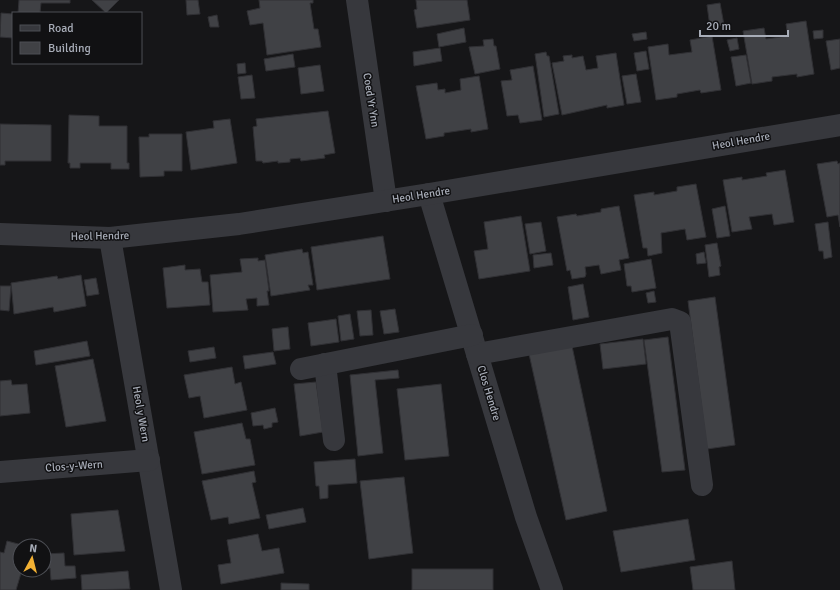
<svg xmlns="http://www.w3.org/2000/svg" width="840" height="590" font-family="Signika,sans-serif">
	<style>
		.building { fill: #404145; stroke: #303034 }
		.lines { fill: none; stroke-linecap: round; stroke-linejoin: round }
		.minor { stroke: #37383d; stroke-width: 22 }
		.labels { text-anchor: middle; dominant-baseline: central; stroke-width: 3; stroke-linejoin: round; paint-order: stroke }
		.street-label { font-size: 11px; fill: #a8adb8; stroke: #111113 }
	</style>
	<rect width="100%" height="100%" fill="#161618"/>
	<g class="building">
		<path d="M 19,0 L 70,0 L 70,3 L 41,3 L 40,13 L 18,13 Z"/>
		<path d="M 92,0 L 119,0 L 106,13 Z"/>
		<path d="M 186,0 L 198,0 L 200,14 L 187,15 Z"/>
		<path d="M 259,0 L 313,0 L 313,3 L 310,3 L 314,29 L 318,29 L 321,47 L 267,55 L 263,23 L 250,25 L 247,11 L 260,8 Z"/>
		<path d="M 416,0 L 467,0 L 470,20 L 417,28 L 414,10 L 417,9 Z"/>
		<path d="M 720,3 L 724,25 L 710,27 L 707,5 Z"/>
		<path d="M 1,13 L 13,14 L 13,38 L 0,37 Z"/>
		<path d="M 217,15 L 219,27 L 210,27 L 208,17 Z"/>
		<path d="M 806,21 L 814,74 L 797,77 L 797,74 L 772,77 L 772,81 L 752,84 L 743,31 L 764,28 L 766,39 L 788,36 L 786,24 Z"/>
		<path d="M 464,28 L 466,42 L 439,47 L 437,34 Z"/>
		<path d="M 823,30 L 823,38 L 814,39 L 813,31 Z"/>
		<path d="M 646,32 L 647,39 L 634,41 L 632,34 Z"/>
		<path d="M 712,36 L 721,90 L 701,93 L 700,90 L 677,94 L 677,97 L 656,100 L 648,47 L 668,44 L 669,55 L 692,52 L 690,40 Z"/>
		<path d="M 737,38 L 739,49 L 730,51 L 727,40 Z"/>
		<path d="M 493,39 L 494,46 L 496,46 L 500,69 L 475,74 L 469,47 L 484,46 L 483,40 Z"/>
		<path d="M 840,39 L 840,68 L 831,70 L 826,41 Z"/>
		<path d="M 440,48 L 442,61 L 414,66 L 413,52 Z"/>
		<path d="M 646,51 L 649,69 L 637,71 L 634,53 Z"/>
		<path d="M 546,52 L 547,56 L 549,56 L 559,114 L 544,117 L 535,54 Z"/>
		<path d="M 616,53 L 624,105 L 607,108 L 607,105 L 562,115 L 552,63 L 564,61 L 563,56 L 572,55 L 572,58 L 583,56 L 586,70 L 598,68 L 596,56 Z"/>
		<path d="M 293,54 L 295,67 L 266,71 L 264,59 Z"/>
		<path d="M 746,55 L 751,83 L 736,86 L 731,57 Z"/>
		<path d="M 245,63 L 246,73 L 238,74 L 237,64 Z"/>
		<path d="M 320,65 L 324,91 L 301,94 L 298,68 Z"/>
		<path d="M 533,66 L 542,120 L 520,123 L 518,115 L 507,116 L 501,81 L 512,80 L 510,70 Z"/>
		<path d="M 636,74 L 641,102 L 627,104 L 622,76 Z"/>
		<path d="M 252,75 L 255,98 L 241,99 L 238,77 Z"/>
		<path d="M 479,76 L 488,129 L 471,132 L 471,129 L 444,133 L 444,136 L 426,139 L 416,86 L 437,83 L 438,90 L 445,89 L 445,93 L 461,90 L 460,79 Z"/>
		<path d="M 328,111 L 335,153 L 324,155 L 325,158 L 301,161 L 300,158 L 290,159 L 290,162 L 278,163 L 278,161 L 263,163 L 262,161 L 256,161 L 253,127 L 257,126 L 256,119 Z"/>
		<path d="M 69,115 L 99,116 L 99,126 L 127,126 L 127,163 L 129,163 L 129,169 L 111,169 L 111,163 L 80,163 L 80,168 L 70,168 L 70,163 L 68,163 Z"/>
		<path d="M 230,119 L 237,163 L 191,170 L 186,132 L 214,128 L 213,121 Z"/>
		<path d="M 0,124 L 51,125 L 51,161 L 5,161 L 5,165 L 0,165 Z"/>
		<path d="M 149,134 L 182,134 L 182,171 L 164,171 L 164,176 L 140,177 L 139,137 L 149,137 Z"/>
		<path d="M 837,161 L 838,164 L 840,163 L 840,227 L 838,215 L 827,217 L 817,164 Z"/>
		<path d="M 785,170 L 794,222 L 774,225 L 772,214 L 749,217 L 752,229 L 732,232 L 723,180 L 742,177 L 742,180 L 767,176 L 766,173 Z"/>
		<path d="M 696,184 L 706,237 L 687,240 L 685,229 L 661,233 L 662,253 L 648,256 L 647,248 L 643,248 L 634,195 L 654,192 L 654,195 L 677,191 L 677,187 Z"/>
		<path d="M 619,206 L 629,258 L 619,260 L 621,270 L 601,274 L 599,265 L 585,267 L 586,274 L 585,277 L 572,279 L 570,270 L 567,271 L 557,217 L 576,214 L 577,216 L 601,212 L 601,209 Z"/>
		<path d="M 725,206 L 730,236 L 717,238 L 712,209 Z"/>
		<path d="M 521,216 L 530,271 L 479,279 L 474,251 L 488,249 L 484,222 Z"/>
		<path d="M 541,222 L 546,251 L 530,254 L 525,224 Z"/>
		<path d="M 828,222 L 832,257 L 824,259 L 823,251 L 819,251 L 815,224 Z"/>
		<path d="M 383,236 L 390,279 L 317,290 L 311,247 Z"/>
		<path d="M 717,243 L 721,266 L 719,267 L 720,275 L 709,277 L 705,245 Z"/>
		<path d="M 302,249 L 303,253 L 308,252 L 313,285 L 308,285 L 310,290 L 271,296 L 265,255 Z"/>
		<path d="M 704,252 L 706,263 L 697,264 L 696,254 Z"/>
		<path d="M 551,253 L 553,265 L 534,268 L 533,255 Z"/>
		<path d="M 258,258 L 258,261 L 265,260 L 269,291 L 267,291 L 269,305 L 257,306 L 257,298 L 246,299 L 248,310 L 213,312 L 210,275 L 242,272 L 240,259 Z"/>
		<path d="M 651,259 L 656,288 L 632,292 L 631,286 L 627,286 L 624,264 Z"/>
		<path d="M 185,265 L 185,270 L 200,269 L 202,282 L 208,282 L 210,305 L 167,308 L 163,268 Z"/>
		<path d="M 81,275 L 86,306 L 54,312 L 53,307 L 14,314 L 11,283 L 57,276 L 58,279 Z"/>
		<path d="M 96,278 L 99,294 L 87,296 L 84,280 Z"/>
		<path d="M 583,284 L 589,317 L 573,320 L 568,287 Z"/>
		<path d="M 0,286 L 11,286 L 9,311 L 0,310 Z"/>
		<path d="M 654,291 L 656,302 L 648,303 L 646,293 Z"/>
		<path d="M 715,297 L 735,445 L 707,449 L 688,301 Z"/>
		<path d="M 395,309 L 399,332 L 384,334 L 380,311 Z"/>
		<path d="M 371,310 L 373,335 L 360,336 L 357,311 Z"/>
		<path d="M 350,314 L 354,339 L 341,341 L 338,316 Z"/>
		<path d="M 336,319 L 339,342 L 311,346 L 308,323 Z"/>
		<path d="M 288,327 L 290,349 L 274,351 L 272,329 Z"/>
		<path d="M 668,337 L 685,470 L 662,472 L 644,340 Z"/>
		<path d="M 643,339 L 646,364 L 603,369 L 600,344 Z"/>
		<path d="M 87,341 L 90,356 L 36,365 L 34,351 Z"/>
		<path d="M 572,346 L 607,511 L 566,520 L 529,354 Z"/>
		<path d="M 214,347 L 216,358 L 190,362 L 188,351 Z"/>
		<path d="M 273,352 L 276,364 L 245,369 L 243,356 Z"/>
		<path d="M 93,359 L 106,421 L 66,427 L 55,366 Z"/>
		<path d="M 232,367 L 235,384 L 241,382 L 247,410 L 204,418 L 200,396 L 189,398 L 184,375 Z"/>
		<path d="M 398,370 L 399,378 L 375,380 L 383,453 L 358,456 L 350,375 Z"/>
		<path d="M 11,380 L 12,385 L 27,384 L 30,413 L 0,416 L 0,381 Z"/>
		<path d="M 316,382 L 323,432 L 300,436 L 294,384 Z"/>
		<path d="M 441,384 L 449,456 L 405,460 L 397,389 Z"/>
		<path d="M 275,408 L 278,422 L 272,423 L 272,427 L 264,429 L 263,425 L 253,426 L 251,413 Z"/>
		<path d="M 242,423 L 246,439 L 250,439 L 255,465 L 202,474 L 194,432 Z"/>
		<path d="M 355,459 L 357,483 L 328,485 L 328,498 L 320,499 L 319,486 L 316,486 L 314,462 Z"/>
		<path d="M 254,471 L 256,482 L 252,483 L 260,518 L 229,524 L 228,517 L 211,520 L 202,481 Z"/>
		<path d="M 404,477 L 413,553 L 369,559 L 360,481 Z"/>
		<path d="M 303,508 L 306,522 L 269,529 L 266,515 Z"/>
		<path d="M 118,510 L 125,551 L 74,555 L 71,514 Z"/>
		<path d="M 688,519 L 695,560 L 621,572 L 613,531 Z"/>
		<path d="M 258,534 L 262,551 L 279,548 L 284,573 L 221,584 L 218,565 L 231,563 L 227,540 Z"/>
		<path d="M 7,541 L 26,546 L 20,546 L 20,570 L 22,570 L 16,590 L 0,590 L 0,552 L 4,553 Z"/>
		<path d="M 64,553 L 65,566 L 75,566 L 76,578 L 51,580 L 50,568 L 44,569 L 44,554 Z"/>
		<path d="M 732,561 L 735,590 L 693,590 L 690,567 Z"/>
		<rect x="412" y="569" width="81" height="21"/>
		<path d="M 128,571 L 130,589 L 82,590 L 81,575 Z"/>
		<path d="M 281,583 L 309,584 L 309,590 L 281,590 Z"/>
	</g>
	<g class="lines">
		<g class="minor">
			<path d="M 357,0 L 386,201"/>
			<path d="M 429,194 L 526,517 L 552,590"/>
			<path d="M 0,234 L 110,238 L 239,224 L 429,194 L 840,125"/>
			<path d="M 110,238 L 171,590"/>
			<path d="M 477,354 L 672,319 L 680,322 L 702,485"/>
			<path d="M 325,364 L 334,440"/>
			<path d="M 301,369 L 472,335"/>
			<path d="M 0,472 L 149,460"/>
		</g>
	</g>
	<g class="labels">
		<g class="street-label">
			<text transform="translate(371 100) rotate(81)">Coed Yr Ynn</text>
			<text transform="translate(741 141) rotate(-10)">Heol Hendre</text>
			<text transform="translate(421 195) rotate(-9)">Heol Hendre</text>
			<text transform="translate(100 236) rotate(-1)">Heol Hendre</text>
			<text transform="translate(489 393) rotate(73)">Clos Hendre</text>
			<text transform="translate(141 414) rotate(80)">Heol y Wern</text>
			<text transform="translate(74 466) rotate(-4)">Clos-y-Wern</text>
		</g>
	</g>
	<rect x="12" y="12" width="130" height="52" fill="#111113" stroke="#4d4f55"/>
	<rect x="20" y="25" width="20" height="6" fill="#37383d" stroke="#4d4f55"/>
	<text x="48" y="32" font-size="12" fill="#a8adb8">Road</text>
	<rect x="20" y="42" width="20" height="12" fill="#404145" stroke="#4d4f55"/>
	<text x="48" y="52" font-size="12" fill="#a8adb8">Building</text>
	<g transform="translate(32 558) rotate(7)"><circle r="19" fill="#111113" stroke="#4d4f55"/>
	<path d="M0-3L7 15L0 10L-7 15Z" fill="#f2b134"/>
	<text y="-6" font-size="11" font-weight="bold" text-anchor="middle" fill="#a8adb8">N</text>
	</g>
	<path d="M700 30v6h88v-6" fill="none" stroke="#a8adb8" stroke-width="2"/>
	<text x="706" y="30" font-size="12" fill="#a8adb8" stroke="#111113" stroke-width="3" paint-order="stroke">20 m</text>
</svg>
